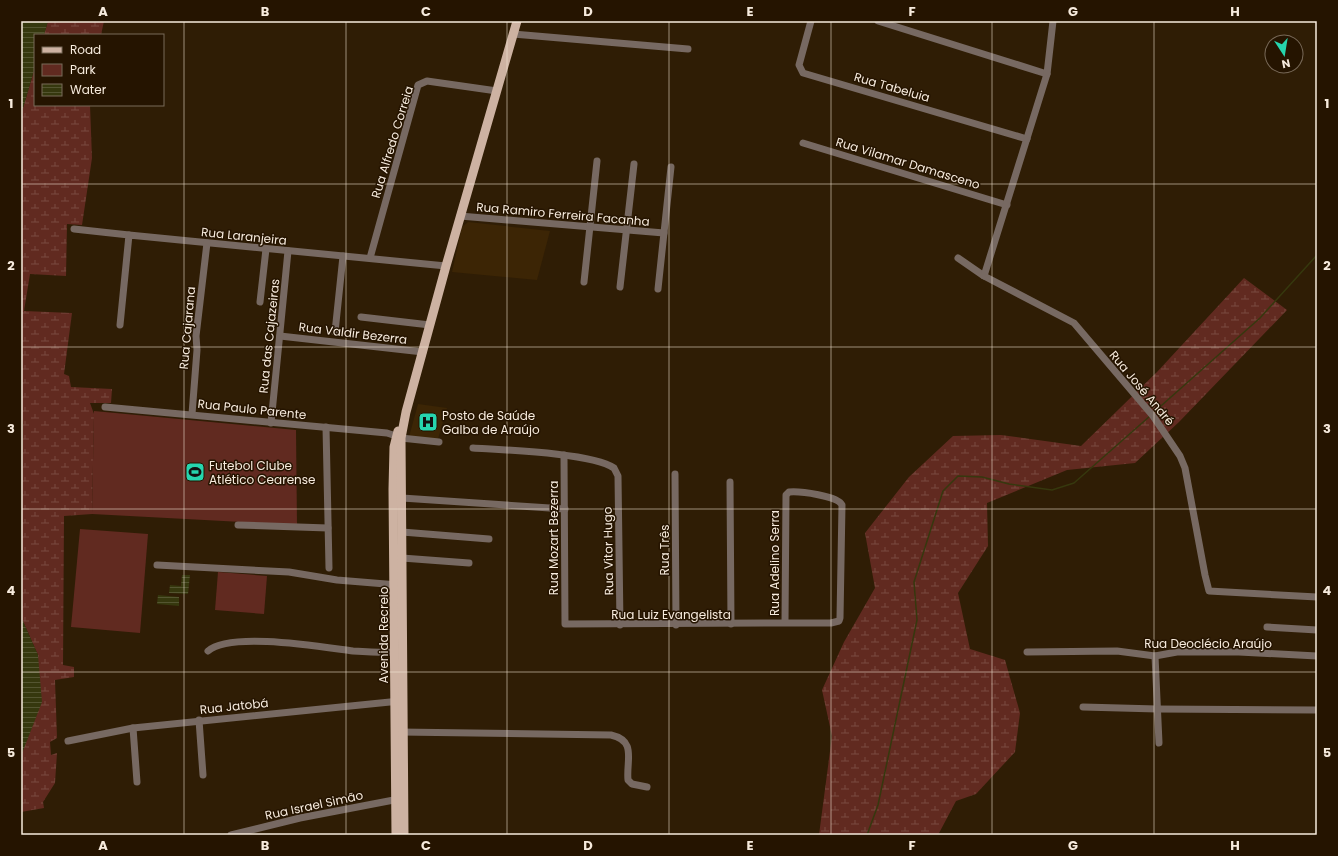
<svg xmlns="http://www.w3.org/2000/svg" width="1338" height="856" font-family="Poppins,sans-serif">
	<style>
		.built { fill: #3c2505 }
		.green { fill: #612a20 }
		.wetland { fill: url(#wetland-marsh) }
		.water { fill: url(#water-rules) }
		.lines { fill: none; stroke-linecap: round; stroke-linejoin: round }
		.stream { stroke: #36380e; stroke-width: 1.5 }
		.minor { stroke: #776962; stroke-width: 7 }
		.major { stroke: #cdb2a2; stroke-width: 9 }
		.grid { fill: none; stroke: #f7ebdd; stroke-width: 1; stroke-opacity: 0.55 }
		.labels { text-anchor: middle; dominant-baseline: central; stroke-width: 3; stroke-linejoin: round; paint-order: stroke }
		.street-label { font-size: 12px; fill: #f7ebdd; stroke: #251400 }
		.poi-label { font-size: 12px; fill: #f7ebdd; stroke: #251400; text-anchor: start }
		.neatline { fill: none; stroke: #f7ebdd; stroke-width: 1.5 }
		.grid-label { font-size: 13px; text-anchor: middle; font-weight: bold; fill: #f7ebdd }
	</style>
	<defs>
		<pattern id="wetland-marsh" width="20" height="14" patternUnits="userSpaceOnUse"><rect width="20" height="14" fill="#612a20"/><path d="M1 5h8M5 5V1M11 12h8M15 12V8" fill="none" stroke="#784940"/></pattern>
		<pattern id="water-rules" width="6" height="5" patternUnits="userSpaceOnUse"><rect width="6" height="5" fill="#36380e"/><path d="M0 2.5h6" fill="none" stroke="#545531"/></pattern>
	</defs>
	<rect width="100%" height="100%" fill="#2f1d05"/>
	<g class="built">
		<path d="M 468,222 L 550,231 L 537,280 L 452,272 L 462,227 Z"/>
		<path d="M 418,404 L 447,408 L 438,439 L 409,437 Z"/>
	</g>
	<g class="green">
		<path d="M 94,411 L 296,430 L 297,525 L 92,514 Z"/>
		<path d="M 80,529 L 148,534 L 140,633 L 71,627 Z"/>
		<path d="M 218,572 L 267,576 L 264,614 L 215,610 Z"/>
	</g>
	<g class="wetland">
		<path d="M 48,21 L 104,21 L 101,35 L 44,35 Z"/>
		<path d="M 35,67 L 35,105 L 90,105 L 92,158 L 82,225 L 67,224 L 66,276 L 30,274 L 24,311 L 72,313 L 64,374 L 69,376 L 71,387 L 112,389 L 111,403 L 90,403 L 94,414 L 92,514 L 64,516 L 63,665 L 74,667 L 74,677 L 55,680 L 57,738 L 50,742 L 51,755 L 57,753 L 55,783 L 43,802 L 44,808 L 21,812 L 21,756 L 38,655 L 22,619 L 21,604 L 23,424 L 21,413 L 21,115 Z"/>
		<path d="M 1244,278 L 1287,310 L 1179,422 L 1135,463 L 1067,470 L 987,503 L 988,546 L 958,593 L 970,649 L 1005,660 L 1020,713 L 1015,752 L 976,794 L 956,801 L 938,835 L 819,835 L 832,736 L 822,690 L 844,642 L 875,588 L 865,533 L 909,477 L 953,436 L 1001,435 L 1081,446 L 1157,372 Z"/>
	</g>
	<g class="water">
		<path d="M 21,21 L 48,21 L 44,35 L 35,35 L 35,67 L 21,115 Z"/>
		<path d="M 182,575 L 190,575 L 188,594 L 169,593 L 170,585 L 181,586 Z"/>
		<path d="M 158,595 L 179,597 L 179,606 L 157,604 Z"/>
		<path d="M 21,604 L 22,619 L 38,655 L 42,702 L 21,756 Z"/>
	</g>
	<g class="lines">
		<g class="stream">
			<path d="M 1153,413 L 1260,318 L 1317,255"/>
			<path d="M 867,835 L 878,805 L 917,620 L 914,582 L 943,491 L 958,476 L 982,477 L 1009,484 L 1052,490 L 1074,483 L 1150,416"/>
		</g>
		<g class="minor">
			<path d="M 811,21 L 799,65 L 803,73 L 1027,139"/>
			<path d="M 878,21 L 1047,74"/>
			<path d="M 513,34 L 688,49"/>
			<path d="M 803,143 L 1007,205"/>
			<path d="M 460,216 L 664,233"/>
			<path d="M 74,229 L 129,235"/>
			<path d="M 370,258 L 418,85 L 427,81 L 497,91"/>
			<path d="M 958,258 L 984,276 L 1074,323 L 1153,416 L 1180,456 L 1185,468 L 1205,575 L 1209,591 L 1317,597"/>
			<path d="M 984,276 L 1047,74 L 1053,21"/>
			<path d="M 584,282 L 597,161"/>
			<path d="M 620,287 L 634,164"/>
			<path d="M 658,289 L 671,167"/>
			<path d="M 260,302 L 266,249"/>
			<path d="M 361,317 L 430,325"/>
			<path d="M 120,325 L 129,235 L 446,266"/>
			<path d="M 335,332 L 343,256"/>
			<path d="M 280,336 L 423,352"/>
			<path d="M 105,407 L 387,433 L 396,436"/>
			<path d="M 192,414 L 197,350 L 196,336 L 207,243"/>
			<path d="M 271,423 L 288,251"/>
			<path d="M 326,427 L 329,568"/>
			<path d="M 401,438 L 439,442"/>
			<path d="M 473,448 C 504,450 592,453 614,468 L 618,476 L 620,625"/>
			<path d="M 564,455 L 565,624 L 785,623 L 786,495 L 789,492 C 800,491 838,496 842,505 L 840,618 L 839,621 L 831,623 L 785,623"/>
			<path d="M 675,474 L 676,625"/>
			<path d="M 730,482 L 731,624"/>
			<path d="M 402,498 L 565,509"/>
			<path d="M 238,525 L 328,528"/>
			<path d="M 402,532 L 489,539"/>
			<path d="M 402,558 L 469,563"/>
			<path d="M 157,565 L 289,572 L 337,580 L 398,585"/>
			<path d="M 1267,627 L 1317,630"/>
			<path d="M 208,651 C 230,631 322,647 353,651 C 368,652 383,653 399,652"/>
			<path d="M 1027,652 L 1117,651 L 1155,656 L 1177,652 L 1239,652 L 1317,656"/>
			<path d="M 1155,656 L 1159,743"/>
			<path d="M 1083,707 L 1157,709 L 1317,710"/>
			<path d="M 199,720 L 203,775"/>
			<path d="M 133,728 L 137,782"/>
			<path d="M 400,732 L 611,735 C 637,741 626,760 628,780 L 632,784 L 647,787"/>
			<path d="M 68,741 L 133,728 L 400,701"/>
			<path d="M 231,835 L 300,818 L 399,799"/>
		</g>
		<g class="major">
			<path d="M 396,835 L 393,489 L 394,447 L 398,431"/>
			<path d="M 404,835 L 401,438 L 406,412 L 446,266 L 517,21"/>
		</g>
	</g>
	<path class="grid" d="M 184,21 L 184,835M 346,21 L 346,835M 507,21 L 507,835M 669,21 L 669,835M 831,21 L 831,835M 992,21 L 992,835M 1154,21 L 1154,835M 21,184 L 1317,184M 21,347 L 1317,347M 21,509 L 1317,509M 21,672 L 1317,672"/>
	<defs>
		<g id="hospital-square" transform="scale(1)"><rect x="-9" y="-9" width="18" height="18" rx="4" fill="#26d5ae" stroke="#251400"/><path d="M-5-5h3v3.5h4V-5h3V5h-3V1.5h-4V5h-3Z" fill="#111"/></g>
		<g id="stadium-square" transform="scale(1)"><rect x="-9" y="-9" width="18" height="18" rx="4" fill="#26d5ae" stroke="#251400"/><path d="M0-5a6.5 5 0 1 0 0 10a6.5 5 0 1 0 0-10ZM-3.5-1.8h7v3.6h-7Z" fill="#111"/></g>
	</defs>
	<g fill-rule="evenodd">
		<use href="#hospital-square" x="428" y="422"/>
		<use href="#stadium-square" x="195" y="472"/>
	</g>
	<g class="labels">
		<g class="street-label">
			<text transform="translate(892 87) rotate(16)">Rua Tabeluia</text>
			<text transform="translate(392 142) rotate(-73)">Rua Alfredo Correia</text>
			<text transform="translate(908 163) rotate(17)">Rua Vilamar Damasceno</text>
			<text transform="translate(563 214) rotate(5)">Rua Ramiro Ferreira Facanha</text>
			<text transform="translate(244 236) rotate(6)">Rua Laranjeira</text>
			<text transform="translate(187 328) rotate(-85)">Rua Cajarana</text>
			<text transform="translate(353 333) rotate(7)">Rua Valdir Bezerra</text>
			<text transform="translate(269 336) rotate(-84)">Rua das Cajazeiras</text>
			<text transform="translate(1142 388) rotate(50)">Rua José André</text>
			<text transform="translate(252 409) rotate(6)">Rua Paulo Parente</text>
			<text transform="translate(553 538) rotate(-90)">Rua Mozart Bezerra</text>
			<text transform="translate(664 550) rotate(-90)">Rua Três</text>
			<text transform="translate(608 551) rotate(-91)">Rua Vitor Hugo</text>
			<text transform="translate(774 563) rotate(-90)">Rua Adelino Serra</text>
			<text x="671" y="614">Rua Luiz Evangelista</text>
			<text transform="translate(383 635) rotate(-90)">Avenida Recreio</text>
			<text x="1208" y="643">Rua Deoclécio Araújo</text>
			<text transform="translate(234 706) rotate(-6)">Rua Jatobá</text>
			<text transform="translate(314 805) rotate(-12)">Rua Israel Simão</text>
		</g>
		<g class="poi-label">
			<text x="442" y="415">Posto de Saúde<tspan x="442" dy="14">Galba de Araújo</tspan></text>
			<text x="209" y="465">Futebol Clube<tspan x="209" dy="14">Atlético Cearense</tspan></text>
		</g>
	</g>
	<rect width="1338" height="856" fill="none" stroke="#251400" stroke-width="44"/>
	<rect x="34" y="34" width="130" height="72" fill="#251400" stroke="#796a58"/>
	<rect x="42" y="47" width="20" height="6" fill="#cdb2a2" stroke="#796a58"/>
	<text x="70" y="54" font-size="12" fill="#f7ebdd">Road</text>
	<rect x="42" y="64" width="20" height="12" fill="#612a20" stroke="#796a58"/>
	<text x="70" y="74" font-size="12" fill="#f7ebdd">Park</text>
	<rect x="42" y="84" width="20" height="12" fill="url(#water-rules)" stroke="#796a58"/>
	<text x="70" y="94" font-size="12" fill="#f7ebdd">Water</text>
	<g transform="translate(1284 54) rotate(168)"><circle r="19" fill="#251400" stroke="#796a58"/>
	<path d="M0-3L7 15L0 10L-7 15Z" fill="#26d5ae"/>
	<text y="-6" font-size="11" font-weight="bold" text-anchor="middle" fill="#f7ebdd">N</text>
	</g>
	<rect x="22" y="22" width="1294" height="812" class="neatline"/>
	<g class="grid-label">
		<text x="103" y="16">A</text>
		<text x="265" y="16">B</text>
		<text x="426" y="16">C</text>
		<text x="588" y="16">D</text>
		<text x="750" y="16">E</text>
		<text x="912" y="16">F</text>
		<text x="1073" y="16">G</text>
		<text x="1235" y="16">H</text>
		<text x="11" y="108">1</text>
		<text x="1327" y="108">1</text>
		<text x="11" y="270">2</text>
		<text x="1327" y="270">2</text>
		<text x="11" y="433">3</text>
		<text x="1327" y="433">3</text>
		<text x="11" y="595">4</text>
		<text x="1327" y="595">4</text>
		<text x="11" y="757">5</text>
		<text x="1327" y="757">5</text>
		<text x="103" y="850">A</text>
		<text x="265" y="850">B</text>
		<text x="426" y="850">C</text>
		<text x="588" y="850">D</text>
		<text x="750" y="850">E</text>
		<text x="912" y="850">F</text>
		<text x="1073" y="850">G</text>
		<text x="1235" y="850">H</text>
	</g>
</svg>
